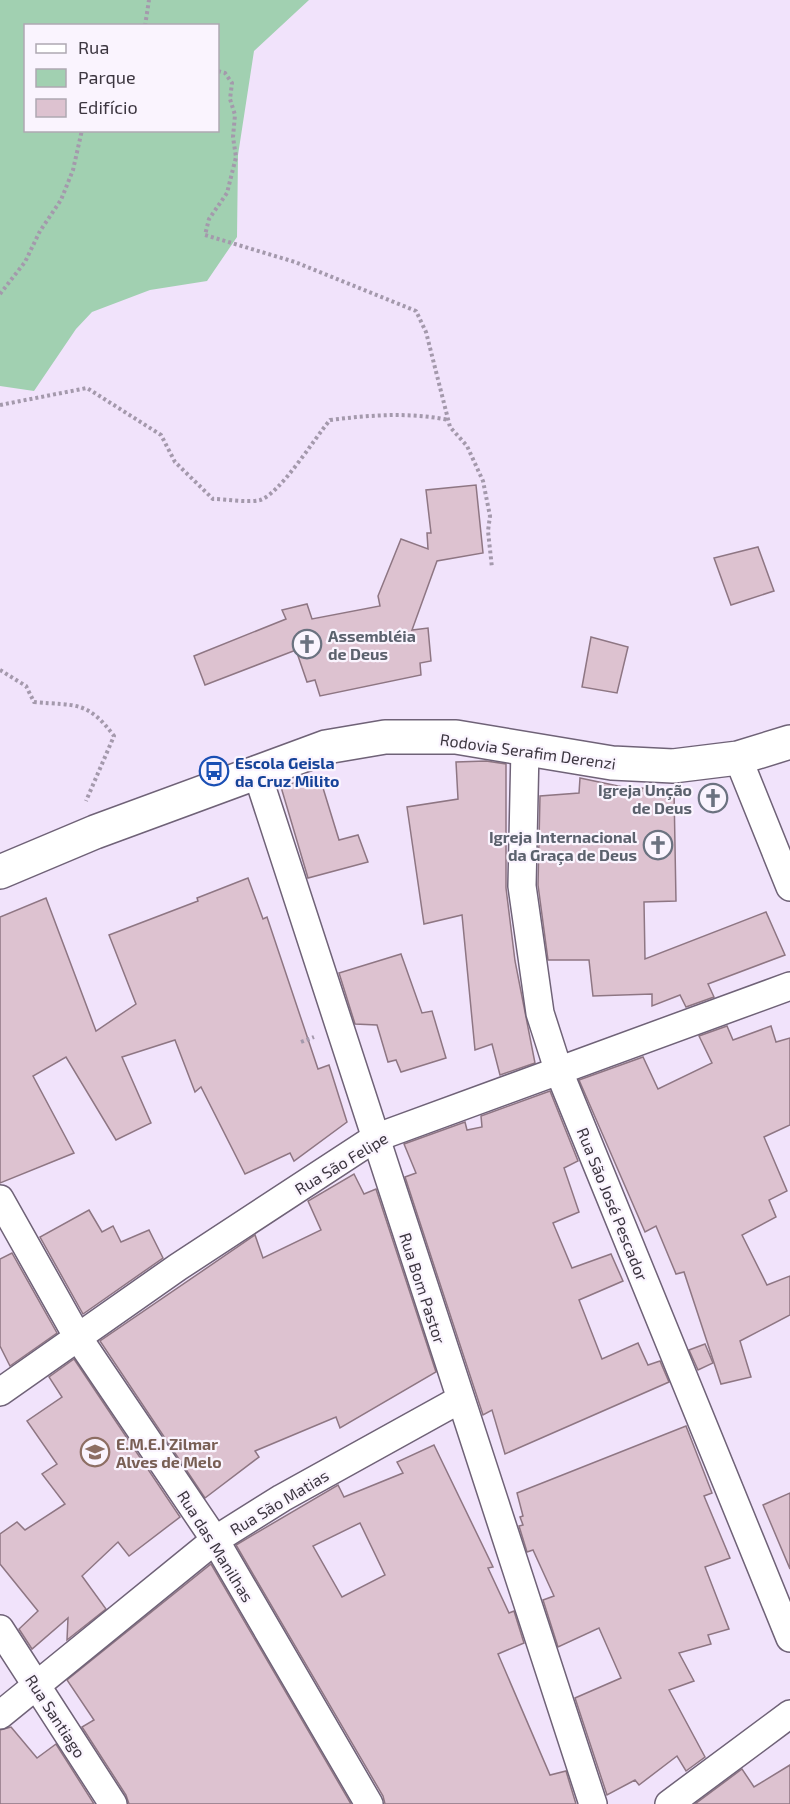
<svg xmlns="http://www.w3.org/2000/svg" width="790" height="1804" font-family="'Exo 2',sans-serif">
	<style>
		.green { fill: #a1d0b1; fill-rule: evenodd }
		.building { fill: #ddc2d0; stroke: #8e7683; stroke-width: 1.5; fill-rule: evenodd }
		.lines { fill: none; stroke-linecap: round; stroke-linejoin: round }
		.minor-casing { stroke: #6f6277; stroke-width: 30 }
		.secondary-casing { stroke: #6f6277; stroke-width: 36 }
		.path { stroke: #a499ac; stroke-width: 4; stroke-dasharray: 3 3; stroke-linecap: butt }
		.minor { stroke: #fff; stroke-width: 27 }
		.secondary { stroke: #fff; stroke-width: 33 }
		.labels { text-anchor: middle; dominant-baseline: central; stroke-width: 4.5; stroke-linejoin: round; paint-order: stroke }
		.worship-label { font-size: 16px; font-weight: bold; fill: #5b616d; stroke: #faf4fe; text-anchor: end }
		.street-label { font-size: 16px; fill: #3c3640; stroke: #faf4fe }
		.transit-label { font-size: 16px; font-weight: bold; fill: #164399; stroke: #faf4fe; text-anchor: start }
		.education-label { font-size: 16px; font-weight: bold; fill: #785e54; stroke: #faf4fe; text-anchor: start }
	</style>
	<rect width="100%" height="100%" fill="#f1e3fb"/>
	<path class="green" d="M 0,0 L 309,0 L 254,51 L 238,155 L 237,237 L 207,281 L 150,290 L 92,312 L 76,329 L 34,391 L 0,386 ZM 26,26 L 218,26 L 218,130 L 26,130 Z"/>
	<g class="building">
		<path d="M 476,485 L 483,553 L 437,561 L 412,630 L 428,628 L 431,661 L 420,663 L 421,675 L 320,696 L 315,680 L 307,682 L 296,650 L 205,685 L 194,656 L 286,619 L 282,610 L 307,604 L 312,619 L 380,606 L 378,596 L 401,539 L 428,549 L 427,533 L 431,533 L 426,490 Z"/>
		<path d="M 758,547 L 774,591 L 731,605 L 714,558 Z"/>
		<path d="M 591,637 L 628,647 L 617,693 L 582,687 Z"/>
		<path d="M 486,761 L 506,764 L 506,888 L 515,961 L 535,1063 L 500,1075 L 492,1044 L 475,1050 L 462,915 L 424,924 L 407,807 L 458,799 L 456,762 Z"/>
		<path d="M 319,775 L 339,840 L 358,835 L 368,862 L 308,878 L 281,787 Z"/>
		<path d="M 580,778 L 642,791 L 642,788 L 674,790 L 676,901 L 644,902 L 645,959 L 766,912 L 785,955 L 708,984 L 714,997 L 686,1007 L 680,995 L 652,1006 L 652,994 L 593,996 L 589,960 L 548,960 L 538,885 L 540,796 L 579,793 Z"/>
		<path d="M 248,878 L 263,919 L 267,917 L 318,1069 L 329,1065 L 347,1122 L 294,1161 L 290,1153 L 245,1174 L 201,1087 L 195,1092 L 175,1040 L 122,1057 L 151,1123 L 116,1140 L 66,1057 L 33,1076 L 74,1153 L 0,1183 L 0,917 L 46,898 L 96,1031 L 136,1004 L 109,935 L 198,901 L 197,898 Z"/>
		<path d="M 401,954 L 422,1013 L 432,1011 L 446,1058 L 401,1072 L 396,1060 L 388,1062 L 377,1025 L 355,1024 L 339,973 Z"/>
		<path d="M 727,1026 L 733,1040 L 771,1026 L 776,1042 L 790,1038 L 790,1125 L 764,1137 L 787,1191 L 769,1200 L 776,1217 L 742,1235 L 767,1285 L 790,1276 L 790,1315 L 740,1341 L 751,1377 L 721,1384 L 684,1272 L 676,1274 L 656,1226 L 645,1232 L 579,1080 L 643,1057 L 658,1089 L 712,1063 L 699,1036 Z"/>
		<path d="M 550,1091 L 578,1161 L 564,1168 L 579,1212 L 553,1223 L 572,1268 L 611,1254 L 623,1281 L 579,1300 L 602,1359 L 638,1343 L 648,1365 L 660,1361 L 669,1382 L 505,1454 L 492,1410 L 483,1415 L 405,1177 L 416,1173 L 404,1144 L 465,1122 L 467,1130 L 482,1127 L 481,1116 Z"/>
		<path d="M 354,1174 L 364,1194 L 376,1189 L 436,1372 L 340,1428 L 336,1417 L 255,1451 L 259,1457 L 205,1498 L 100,1341 L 255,1235 L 263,1258 L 321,1230 L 308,1201 Z"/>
		<path d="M 89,1210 L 102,1232 L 113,1226 L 121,1242 L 149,1230 L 163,1258 L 83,1314 L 40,1237 Z"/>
		<path d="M 12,1253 L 57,1333 L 10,1366 L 0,1346 L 0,1259 Z"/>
		<path d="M 705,1344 L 713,1363 L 698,1370 L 689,1350 Z"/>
		<path d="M 74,1359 L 180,1517 L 129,1556 L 118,1542 L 82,1576 L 106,1609 L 67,1640 L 68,1618 L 32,1649 L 19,1629 L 38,1611 L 0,1564 L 0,1534 L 17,1522 L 25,1530 L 65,1504 L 42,1474 L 57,1464 L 27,1421 L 62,1397 L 49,1377 Z"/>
		<path d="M 686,1426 L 712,1493 L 704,1496 L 730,1558 L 705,1567 L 729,1629 L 708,1635 L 711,1644 L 679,1653 L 694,1681 L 669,1690 L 705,1757 L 686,1771 L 677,1756 L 639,1785 L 635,1780 L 607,1795 L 575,1698 L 621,1678 L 599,1628 L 558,1647 L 543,1600 L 554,1596 L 533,1550 L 527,1552 L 519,1526 L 523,1525 L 520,1517 L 523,1516 L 517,1493 Z"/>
		<path d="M 434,1445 L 493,1567 L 488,1568 L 509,1613 L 514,1611 L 524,1643 L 498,1654 L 550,1775 L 566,1771 L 576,1804 L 385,1804 L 383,1796 L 236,1545 L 338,1485 L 344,1497 L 403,1473 L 397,1462 ZM 360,1523 L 385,1575 L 342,1597 L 313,1546 Z"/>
		<path d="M 790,1493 L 790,1569 L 763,1505 Z"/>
		<path d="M 211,1564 L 351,1804 L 129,1804 L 126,1795 L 82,1727 L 94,1720 L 67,1680 Z"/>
		<path d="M 11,1727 L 37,1758 L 56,1744 L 94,1804 L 0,1804 L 0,1730 Z"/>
		<path d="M 790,1765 L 790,1804 L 695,1804 L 742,1769 L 754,1787 Z"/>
	</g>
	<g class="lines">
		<g class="minor-casing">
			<g id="minor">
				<path d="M 525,749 L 522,886 L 540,1013 L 558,1069 L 790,1638"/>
				<path d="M 738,758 L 790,887"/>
				<path d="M 256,770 L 593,1804"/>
				<path d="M 0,1199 L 77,1336 L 215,1540 L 369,1804"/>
				<path d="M 0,1392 L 178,1267 L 375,1138 L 790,986"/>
				<path d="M 0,1629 L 113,1804"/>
				<path d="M 0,1715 L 215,1540 L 282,1498 L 459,1400"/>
				<path d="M 669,1804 L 790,1714"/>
			</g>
		</g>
		<g class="secondary-casing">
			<path id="secondary" d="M 0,872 L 95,832 L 326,747 L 385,737 L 456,737 L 612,763 L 673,766 L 738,758 L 790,742"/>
		</g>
		<g class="path">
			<path d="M 145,26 L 149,0"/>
			<path d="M 218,71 L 225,73 L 232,83 L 230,99 L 235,115 L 233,137 L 236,157 L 227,193 L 209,219 L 205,235 L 295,262 L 416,311 L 426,332 L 450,427 L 467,446 L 483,481 L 490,516 L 488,531 L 492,568"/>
			<path d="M 0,294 L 25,262 L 40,231 L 61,200 L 73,170 L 82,130"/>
			<path d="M 0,405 L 87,388 L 161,435 L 175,462 L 213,499 C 227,499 247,503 260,500 C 280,494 314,439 330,420 C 371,415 408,412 449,420"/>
			<path d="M 0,670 L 26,686 L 34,702 C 76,706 87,700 114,736 L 86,801"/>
			<path d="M 301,1042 L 314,1037"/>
		</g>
		<use href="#minor" class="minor"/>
		<use href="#secondary" class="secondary"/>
	</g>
	<defs>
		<g id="church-ring" transform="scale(1.5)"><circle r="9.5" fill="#faf4fe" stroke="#6b7280" stroke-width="1.5"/><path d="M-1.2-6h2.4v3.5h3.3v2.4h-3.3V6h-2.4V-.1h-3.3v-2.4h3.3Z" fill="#6b7280"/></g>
		<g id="bus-ring" transform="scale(1.5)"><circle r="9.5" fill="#faf4fe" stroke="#1a4fb4" stroke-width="1.5"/><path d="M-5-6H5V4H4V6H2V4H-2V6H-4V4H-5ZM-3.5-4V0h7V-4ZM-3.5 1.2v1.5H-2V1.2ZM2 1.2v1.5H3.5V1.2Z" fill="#1a4fb4"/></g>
		<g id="school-ring" transform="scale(1.5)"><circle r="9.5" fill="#faf4fe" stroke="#8d6e63" stroke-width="1.5"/><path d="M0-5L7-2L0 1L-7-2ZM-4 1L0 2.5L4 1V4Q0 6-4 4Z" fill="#8d6e63"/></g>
	</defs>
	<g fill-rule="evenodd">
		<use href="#church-ring" x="307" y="644"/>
		<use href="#bus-ring" x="214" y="771"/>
		<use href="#church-ring" x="713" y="798"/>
		<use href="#church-ring" x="658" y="845"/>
		<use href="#school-ring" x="95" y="1452"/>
	</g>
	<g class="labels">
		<g class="worship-label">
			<text x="328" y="635" text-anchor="start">Assembléia<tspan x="328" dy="18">de Deus</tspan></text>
			<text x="692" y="789">Igreja Unção<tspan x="692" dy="18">de Deus</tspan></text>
			<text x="637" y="836">Igreja Internacional<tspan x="637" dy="18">da Graça de Deus</tspan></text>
		</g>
		<g class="street-label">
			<text transform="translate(528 751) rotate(8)">Rodovia Serafim Derenzi</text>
			<text transform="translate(341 1163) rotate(-31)">Rua São Felipe</text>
			<text transform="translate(613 1204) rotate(68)">Rua São José Pescador</text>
			<text transform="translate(423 1288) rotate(72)">Rua Bom Pastor</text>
			<text transform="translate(279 1502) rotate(-31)">Rua São Matias</text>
			<text transform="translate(216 1546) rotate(58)">Rua das Manilhas</text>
			<text transform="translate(56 1716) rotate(57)">Rua Santiago</text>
		</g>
		<g class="transit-label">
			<text x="235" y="762">Escola Geisla<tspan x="235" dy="18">da Cruz Milito</tspan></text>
		</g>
		<g class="education-label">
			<text x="116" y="1443">E.M.E.I Zilmar<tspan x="116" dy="18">Alves de Melo</tspan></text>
		</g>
	</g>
	<rect x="24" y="24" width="195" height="108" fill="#faf4fe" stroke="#aea8b2" stroke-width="1.5"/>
	<rect x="36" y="44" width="30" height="9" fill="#ffffff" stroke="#aea8b2" stroke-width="1.5"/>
	<text x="78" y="54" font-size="18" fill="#3c3640">Rua</text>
	<rect x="36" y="69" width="30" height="18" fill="#a1d0b1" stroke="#aea8b2" stroke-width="1.5"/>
	<text x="78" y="84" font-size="18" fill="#3c3640">Parque</text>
	<rect x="36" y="99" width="30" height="18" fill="#ddc2d0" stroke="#aea8b2" stroke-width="1.5"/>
	<text x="78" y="114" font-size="18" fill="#3c3640">Edifício</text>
</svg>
